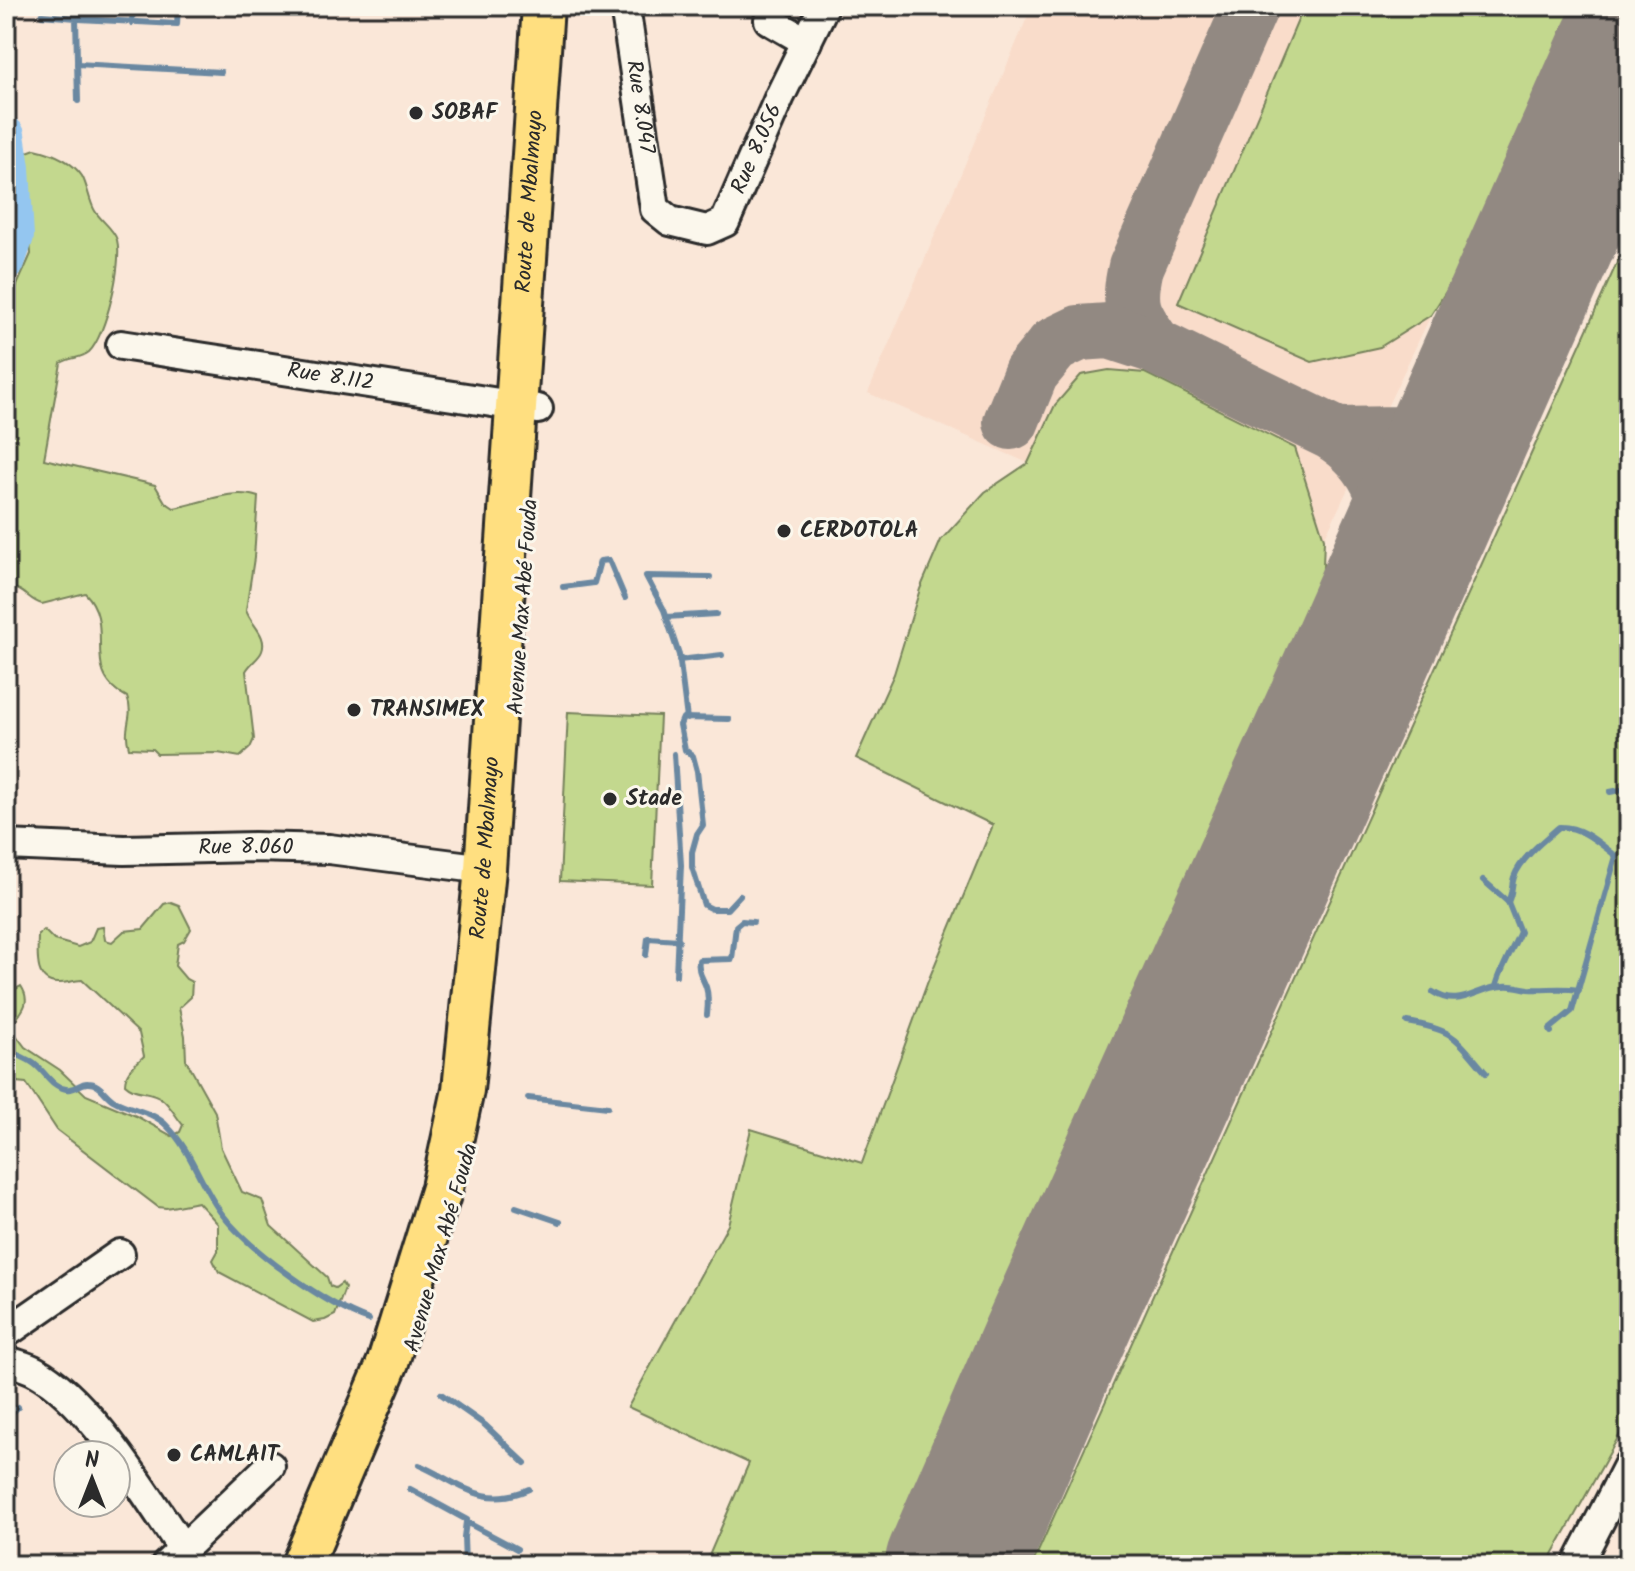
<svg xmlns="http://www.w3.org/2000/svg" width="1635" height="1571" font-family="Kalam,sans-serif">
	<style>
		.built { fill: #f9dcca }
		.green { fill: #c3d88e; stroke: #77825c; stroke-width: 2 }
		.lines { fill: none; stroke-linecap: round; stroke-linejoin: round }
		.stream { stroke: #6a88a1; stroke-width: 6 }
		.river { stroke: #94c6f0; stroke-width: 38 }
		.taxiway { stroke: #928982; stroke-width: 56 }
		.runway { stroke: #928982; stroke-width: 140 }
		.minor-casing { stroke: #2b2b2b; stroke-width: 34 }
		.highway-casing { stroke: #2b2b2b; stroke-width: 46 }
		.minor { stroke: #fbf7ec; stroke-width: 28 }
		.highway { stroke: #ffdf80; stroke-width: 40 }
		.poi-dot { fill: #2b2b2b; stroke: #fbf7ec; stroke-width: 3 }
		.labels { text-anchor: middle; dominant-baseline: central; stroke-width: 6; stroke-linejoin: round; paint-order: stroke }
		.street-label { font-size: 22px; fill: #2b2b2b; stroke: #fbf7ec }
		.poi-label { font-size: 22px; font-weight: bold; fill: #2b2b2b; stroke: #fbf7ec; text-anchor: start }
	</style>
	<rect width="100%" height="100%" fill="#fae7d8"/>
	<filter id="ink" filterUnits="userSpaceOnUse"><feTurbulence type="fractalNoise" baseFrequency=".0125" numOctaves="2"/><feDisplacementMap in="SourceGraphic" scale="16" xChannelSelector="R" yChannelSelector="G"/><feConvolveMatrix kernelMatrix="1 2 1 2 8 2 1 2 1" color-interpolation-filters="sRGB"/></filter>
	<g filter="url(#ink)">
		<g class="built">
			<path d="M 1032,6 L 1304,6 L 1178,302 L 1380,347 L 1431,315 L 1324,539 L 1295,448 L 1055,405 L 1028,463 L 868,393 Z"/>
			<path d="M 6,135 L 11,168 L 15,236 L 6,262 Z"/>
		</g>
		<g class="green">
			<path d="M 1304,6 L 1584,6 L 1482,235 L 1431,315 L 1380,347 L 1312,362 L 1178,303 Z"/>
			<path d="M 35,149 C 53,153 71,160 82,176 C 88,187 89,201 95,211 C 101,221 114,229 117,240 C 123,262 106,336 89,352 C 81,359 70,357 61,363 L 44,459 L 155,485 L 165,502 L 174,508 C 200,504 232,487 258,497 L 254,558 L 246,610 C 250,624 268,635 262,651 C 259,659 250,663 246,671 L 254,739 L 250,748 L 240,757 L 218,753 L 157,754 L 152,749 L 129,748 C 122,725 135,718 127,697 C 78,673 118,626 85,593 L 42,604 C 27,600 24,586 6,588 L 6,310 L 31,254 L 24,161 L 27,152 Z"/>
			<path d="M 1629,236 L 1629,1418 L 1547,1565 L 1364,1565 L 1348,1558 L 1313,1565 L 1032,1565 Z"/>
			<path d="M 1109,370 L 1145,373 L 1295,448 L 1324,539 L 1322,593 L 885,1565 L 705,1565 L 749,1463 L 628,1407 L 728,1225 L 751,1129 L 862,1163 L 928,981 L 993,825 L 856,758 L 894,674 L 920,589 L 941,540 L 985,492 L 1028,463 L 1055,405 L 1081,375 Z"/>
			<path d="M 568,712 L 660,716 L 652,885 L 560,881 Z"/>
			<path d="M 171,902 L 179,905 L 191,929 L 184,941 L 178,944 L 175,966 L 186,979 L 192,982 L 191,997 L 179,1008 L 185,1036 L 186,1060 L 215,1112 L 221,1148 L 242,1192 L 262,1200 L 271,1226 L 327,1277 L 330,1286 L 335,1288 L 342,1283 L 345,1288 L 335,1315 L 325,1320 L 313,1322 L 219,1272 L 213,1260 L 218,1251 L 218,1224 L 198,1202 L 166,1208 L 158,1207 L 57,1130 L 26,1083 L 6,1081 L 6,994 L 21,986 C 33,1004 20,1013 10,1027 L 25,1047 L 60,1070 L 86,1095 L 136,1116 L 172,1136 L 180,1132 L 183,1125 C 176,1117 170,1105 162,1099 C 150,1089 136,1095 125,1084 C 125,1071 135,1065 144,1056 L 139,1033 L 82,980 C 73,980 65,984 57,983 C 33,982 38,952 38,935 L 44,930 L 54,940 L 78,947 L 90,942 L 96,928 L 103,927 L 105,940 L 112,942 L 124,931 L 143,929 L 164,904 Z"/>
		</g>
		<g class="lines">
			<g class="stream">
				<path d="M 81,6 L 79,19 L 177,24 L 178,6"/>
				<path d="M 42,15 L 76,18 L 78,101"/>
				<path d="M 132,23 L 133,6"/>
				<path d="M 77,64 L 221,72"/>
				<path d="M 563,587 L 594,583 L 600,561 L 609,560 L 625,598"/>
				<path d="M 666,617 L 716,614"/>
				<path d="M 679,660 L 722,655"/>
				<path d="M 687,719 L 679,655 L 664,610 L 646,576 L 710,577"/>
				<path d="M 729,719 L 683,718 L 680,725 L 685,750 L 693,756 L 697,771 L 703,825 L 697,834 L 692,852 L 692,867 L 704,905 L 712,909 L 727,909 L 740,895"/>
				<path d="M 674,754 L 681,865 L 676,975"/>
				<path d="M 1610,792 L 1620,790 L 1629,794"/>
				<path d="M 1483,880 L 1508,902 L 1520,932 C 1513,948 1499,972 1496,987"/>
				<path d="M 1508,902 C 1513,892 1511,886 1514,877 C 1521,858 1544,840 1559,827 C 1582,826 1599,843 1616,856 L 1572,1011 L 1550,1029 L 1551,1032"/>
				<path d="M 646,955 L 648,938 L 679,940"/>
				<path d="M 1433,992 C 1460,1010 1476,987 1504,986 C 1513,985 1521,988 1529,989 C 1546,990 1561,987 1579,990"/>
				<path d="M 707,1015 C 708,1006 709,996 706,987 C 702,976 697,971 699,960 L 732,959 L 736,926 L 742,921 L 753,922"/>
				<path d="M 1407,1022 C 1455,1030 1455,1037 1486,1073"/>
				<path d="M 6,1050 C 17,1055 29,1058 38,1067 C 47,1075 53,1087 66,1089 C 76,1091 80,1082 88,1083 C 100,1083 104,1094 113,1100 C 130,1110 153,1111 167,1126 C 192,1151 201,1187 222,1214 C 250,1251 326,1305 369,1320"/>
				<path d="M 528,1098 L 608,1107"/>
				<path d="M 516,1207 L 560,1222"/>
				<path d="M 441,1394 L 485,1425 L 525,1463"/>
				<path d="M 6,1418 L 18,1407"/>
				<path d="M 419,1465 C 460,1483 483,1510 529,1489"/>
				<path d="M 410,1489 L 467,1520"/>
				<path d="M 465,1565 L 464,1537 L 466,1522 L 517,1549"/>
			</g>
			<path class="river" d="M 6,135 L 11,168 L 15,236 L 6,262"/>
			<g class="taxiway">
				<path d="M 1155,346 C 1133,315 1127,306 1136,267 L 1251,6"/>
				<path d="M 1011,422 L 1031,373 L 1054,345 L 1079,333 L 1109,331 L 1155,346 L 1331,432 C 1389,467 1390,514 1396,576"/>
				<path d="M 1337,435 L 1400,434 L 1434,421 L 1479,388"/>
			</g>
			<path class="runway" d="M 955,1565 L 1048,1350 L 1335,712 L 1629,49"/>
			<g class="minor-casing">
				<g id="minor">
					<path id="s1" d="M 625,6 L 655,209 L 670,221 L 707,230 L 725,222 L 780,96 L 824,6"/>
					<path d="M 774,6 L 769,20 L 807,42"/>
					<path id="s2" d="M 121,345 L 538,409"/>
					<path id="s3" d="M 6,845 L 124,850 L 254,847 L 329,849 L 485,869"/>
					<path d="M 6,1333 L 120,1254"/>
					<path d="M 6,1360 C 15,1364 26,1366 35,1371 C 91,1401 146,1496 183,1549"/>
					<path d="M 166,1565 L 270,1466"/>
					<path d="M 1577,1565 L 1629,1464"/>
				</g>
			</g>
			<g class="highway-casing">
				<g id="highway">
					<path id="s4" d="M 302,1565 L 388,1362 L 442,1188 L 463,1090 L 485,869 L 543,6"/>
				</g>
			</g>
			<use href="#minor" class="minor"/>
			<use href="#highway" class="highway"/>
		</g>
	</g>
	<g class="poi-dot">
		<circle cx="416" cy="113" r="8"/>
		<circle cx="784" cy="531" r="8"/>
		<circle cx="354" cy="710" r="8"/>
		<circle cx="610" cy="799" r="8"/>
		<circle cx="174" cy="1455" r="8"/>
	</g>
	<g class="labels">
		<g class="street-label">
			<text stroke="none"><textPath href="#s1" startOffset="102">Rue 8.047</textPath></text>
			<text stroke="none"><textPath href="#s1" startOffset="362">Rue 8.056</textPath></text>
			<text stroke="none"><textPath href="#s4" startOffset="1394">Route de Mbalmayo</textPath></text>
			<text stroke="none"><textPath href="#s2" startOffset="212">Rue 8.112</textPath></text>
			<text transform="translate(524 607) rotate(-86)">Avenue Max Abé Fouda</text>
			<text stroke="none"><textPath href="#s4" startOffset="746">Route de Mbalmayo</textPath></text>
			<text stroke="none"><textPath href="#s3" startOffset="240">Rue 8.060</textPath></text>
			<text transform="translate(442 1248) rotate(-74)">Avenue Max Abé Fouda</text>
		</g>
		<g class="poi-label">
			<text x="432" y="113">SOBAF</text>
			<text x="800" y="531">CERDOTOLA</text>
			<text x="370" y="710">TRANSIMEX</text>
			<text x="626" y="799">Stade</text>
			<text x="190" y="1455">CAMLAIT</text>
		</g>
	</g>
	<rect width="1635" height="1571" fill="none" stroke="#fbf7ec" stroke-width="32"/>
	<rect x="16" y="16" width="1603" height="1539" fill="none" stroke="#2b2b2b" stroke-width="3" filter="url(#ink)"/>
	<g transform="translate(92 1479)"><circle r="38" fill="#fbf7ec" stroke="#a8a59f" stroke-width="2"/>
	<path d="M0-6L14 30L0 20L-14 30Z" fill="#2b2b2b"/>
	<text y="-12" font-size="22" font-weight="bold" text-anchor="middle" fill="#2b2b2b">N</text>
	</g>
</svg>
